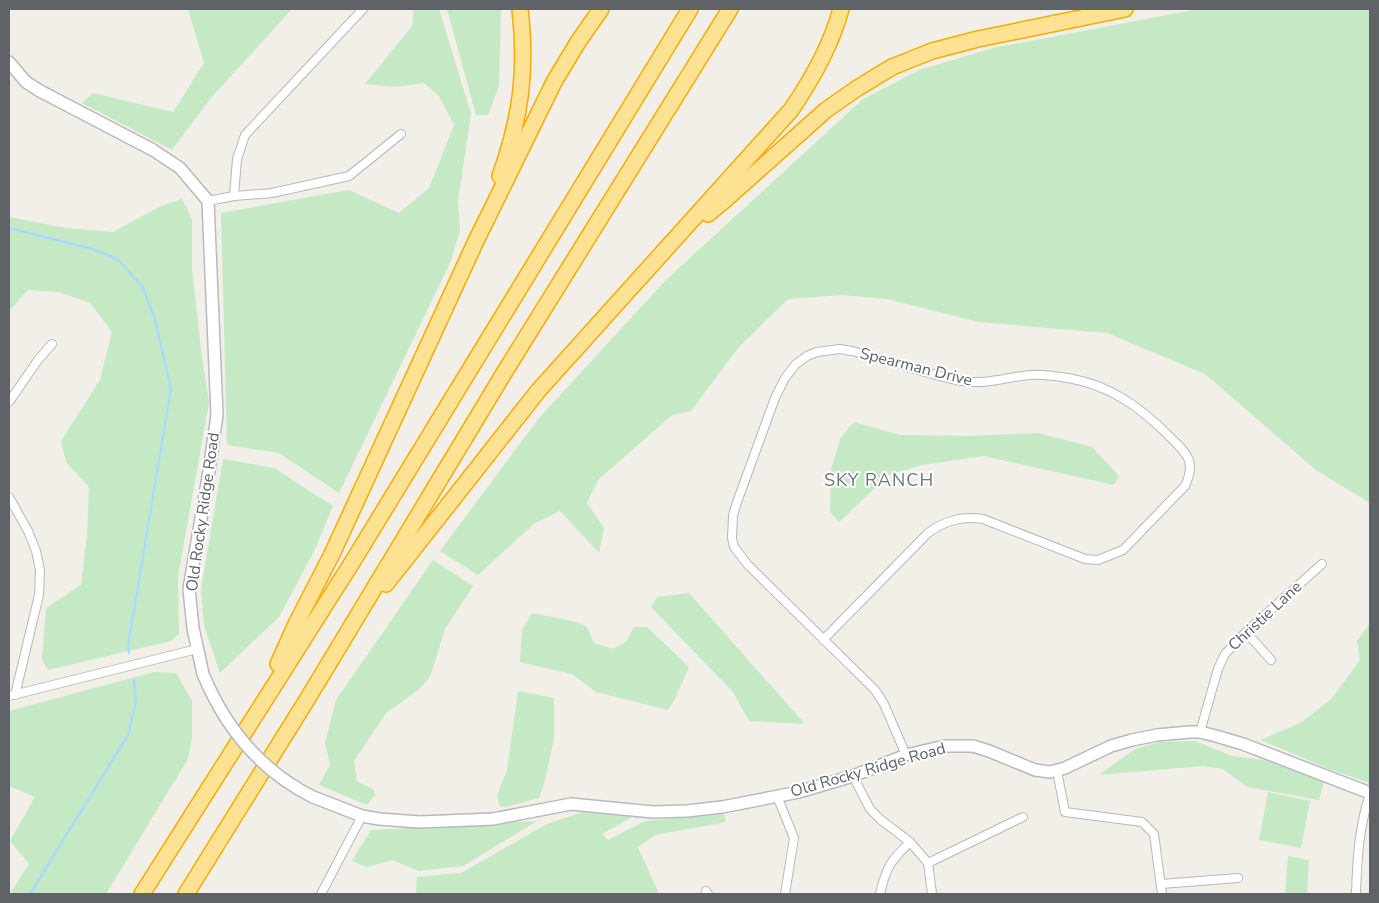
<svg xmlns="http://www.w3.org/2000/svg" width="1379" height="903" font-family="'Nunito Sans',sans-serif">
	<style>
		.green { fill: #c5e8c5 }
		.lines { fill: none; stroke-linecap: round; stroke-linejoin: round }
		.stream { stroke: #aadaff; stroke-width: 2.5 }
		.street-casing { stroke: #b5b8bc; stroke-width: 10 }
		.secondary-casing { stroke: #b6babf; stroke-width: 14 }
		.highway-casing { stroke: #f9ab00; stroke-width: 18 }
		.street { stroke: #fff; stroke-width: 8 }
		.secondary { stroke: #fff; stroke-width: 11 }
		.highway { stroke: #fde293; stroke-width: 15 }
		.secondary-bridge-casing { stroke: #b6babf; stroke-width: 14; stroke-linecap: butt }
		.secondary-bridge { stroke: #fff; stroke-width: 11 }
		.labels { text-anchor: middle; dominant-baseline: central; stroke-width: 4; stroke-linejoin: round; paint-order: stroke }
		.street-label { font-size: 16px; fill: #5f6368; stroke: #fff }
		.neighbourhood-label { font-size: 18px; letter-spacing: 1px; fill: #70757a; stroke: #fff }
	</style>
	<rect width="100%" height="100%" fill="#f1efe8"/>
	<g class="green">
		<path d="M 188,9 L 292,9 L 211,98 L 172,150 L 82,103 L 93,93 L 173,112 L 204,63 Z"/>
		<path d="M 414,9 L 439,9 L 471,114 L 458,201 L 460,230 L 451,261 L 339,493 L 279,453 L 227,445 L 221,213 L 349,190 L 399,213 L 429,188 L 454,125 L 439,96 L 424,83 L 395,87 L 365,84 L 412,26 Z"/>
		<path d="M 447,9 L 501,9 L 499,86 L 488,115 L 476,115 Z"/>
		<path d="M 1199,9 L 1370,9 L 1370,503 L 1316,470 L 1205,374 L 1107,333 L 979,322 L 887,299 L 842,295 L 788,299 L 738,348 L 691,411 L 672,415 L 598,480 L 587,503 L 604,528 L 599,553 L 560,511 L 535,523 L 478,575 L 440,551 L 539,418 L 666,280 L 862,100 L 919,70 L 993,48 Z"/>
		<path d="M 182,199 L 192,219 L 192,269 L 201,350 L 209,403 L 178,576 L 179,634 L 171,641 L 48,670 L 42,660 L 46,608 L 81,585 L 87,535 L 89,487 L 66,462 L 61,441 L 100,380 L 112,332 L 90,303 L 59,292 L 28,290 L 9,311 L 9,217 L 66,228 L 113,232 L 159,207 Z"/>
		<path d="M 854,422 L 900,435 L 969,436 L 1038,433 L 1092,447 L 1119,476 L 1114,485 L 984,456 L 922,465 L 889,475 L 839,522 L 830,512 L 831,469 L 841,437 Z"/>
		<path d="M 223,459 L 274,468 L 333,506 L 315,549 L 279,617 L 220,673 L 204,626 L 201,590 Z"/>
		<path d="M 433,560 L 473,586 L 445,629 L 430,677 L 417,691 L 386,713 L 354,761 L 357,781 L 374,790 L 375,795 L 367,805 L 319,785 L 330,765 L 325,743 L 336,700 Z"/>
		<path d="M 689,593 L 805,724 L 749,721 L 733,692 L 651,607 L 657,597 Z"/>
		<path d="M 532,613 L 577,622 L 587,627 L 594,643 L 613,649 L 627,641 L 634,627 L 647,627 L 689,667 L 675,699 L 668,710 L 596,692 L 572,674 L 520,662 L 522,630 Z"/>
		<path d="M 1370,623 L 1370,783 L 1329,769 L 1261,740 L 1302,722 L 1332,698 L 1360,660 L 1357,641 Z"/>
		<path d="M 154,672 L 176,673 L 192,701 L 192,738 L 188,759 L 106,894 L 10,894 L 29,864 L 10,841 L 35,797 L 9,786 L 9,711 Z"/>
		<path d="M 518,691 L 554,698 L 554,738 L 545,781 L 539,798 L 505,807 L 500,807 L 497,795 L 507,770 Z"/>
		<path d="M 1195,741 L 1232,756 L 1264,760 L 1324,781 L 1319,800 L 1247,787 L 1223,769 L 1203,766 L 1099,775 L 1135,749 L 1160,742 Z"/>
		<path d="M 1268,792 L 1310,801 L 1301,848 L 1259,840 Z"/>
		<path d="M 583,812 L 632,817 L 602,834 L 608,840 L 645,821 L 724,814 L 726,822 L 655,835 L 638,847 L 659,894 L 416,894 L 417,877 L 461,873 L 547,824 Z"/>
		<path d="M 537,821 L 463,866 L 419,871 L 392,860 L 367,867 L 352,861 L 371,830 Z"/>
		<path d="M 1288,856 L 1309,860 L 1307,894 L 1285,894 Z"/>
	</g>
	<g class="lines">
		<g class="stream">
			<path d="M 9,228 L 93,249 L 117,259 L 142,286 L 155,319 L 171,389 L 128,646 L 129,653"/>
			<path d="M 30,894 L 128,735 L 136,701 L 134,679"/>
		</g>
		<g class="street-casing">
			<g id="street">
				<path d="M 234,196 L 237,159 L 245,135 L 363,9"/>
				<path d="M 208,201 L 234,196 L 272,193 L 349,176 L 401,134"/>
				<path d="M 9,402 L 38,360 L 52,344"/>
				<path d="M 9,497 L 28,531 L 36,551 L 40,570 L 39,595 L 15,695"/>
				<path d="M 1246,632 L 1271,660"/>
				<path d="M 823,640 L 928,533 C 946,520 962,516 983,519 L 1085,559 L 1098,560 L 1123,550 L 1185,486 C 1197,460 1186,453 1168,435 C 1139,406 1109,385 1068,378 C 1055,376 1043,374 1030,375 C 1007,377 986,385 962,381 C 947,379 933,374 918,370 C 896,364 874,357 852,351 L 840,349 L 817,352 L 807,356 L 796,364 L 785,378 L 775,398 L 736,505 L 733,516 L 732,538 L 734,547 L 748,565 L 875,690 L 884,704 L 906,755"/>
				<path d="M 9,696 L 197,649"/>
				<path d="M 1200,732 L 1218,669 L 1225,654 L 1246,632 L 1322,564"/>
				<path d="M 1057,771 L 1065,812 L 1142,822 L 1154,834 L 1162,894"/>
				<path d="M 853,776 L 870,809 L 881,820 L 910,842 L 928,863 L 932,894"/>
				<path d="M 777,796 L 794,838 L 785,894"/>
				<path d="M 928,863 L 1023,817"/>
				<path d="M 1161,884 L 1238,878"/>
				<path d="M 706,891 L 708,894"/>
				<path d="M 321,894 L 362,816"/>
				<path d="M 880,894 C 886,868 890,861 910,842"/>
				<path d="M 1356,894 C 1357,860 1359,826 1370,794"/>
			</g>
		</g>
		<g class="secondary-casing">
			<g id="secondary">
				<path d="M 9,62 L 26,82 L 40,91 L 153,150 L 180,168 L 208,201 L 217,415 L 209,471 L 189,589 L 193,628 L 203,674"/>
				<path d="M 313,797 L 362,816 L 379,819 L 420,822 L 493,819 L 571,804 L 653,812 L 687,811 L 722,807 L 799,792 L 853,776 L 906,755 L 945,746 L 973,746 L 989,751 L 1035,770 L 1050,772 L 1065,768 L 1111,746 L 1132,740 L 1157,735 L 1190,732 L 1200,732 L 1216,736 L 1243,744 L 1370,793"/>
			</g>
		</g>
		<g class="highway-casing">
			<g id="highway">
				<path d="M 500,176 C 521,117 527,71 520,9"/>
				<path d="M 708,214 L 726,199 L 826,110 L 856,89 L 892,67 L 932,51 L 978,39 L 1125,9"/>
				<path d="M 386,584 L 538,391 L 791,110 C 813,78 831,46 841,9"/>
				<path d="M 278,664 L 296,624 L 332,554 L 475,243 L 554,82 L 578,42 L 601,9"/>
				<path d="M 142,894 L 353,561 L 690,9"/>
				<path d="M 186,894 L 308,698 L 504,373 L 730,9"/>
			</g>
		</g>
		<use href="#street" class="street"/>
		<use href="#secondary" class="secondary"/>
		<use href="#highway" class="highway"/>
		<g class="secondary-bridge-casing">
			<path id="secondary-bridge" d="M 203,674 C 225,727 261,771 313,797"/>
		</g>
		<use href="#secondary-bridge" class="secondary-bridge"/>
	</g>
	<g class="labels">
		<g class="street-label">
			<text transform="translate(916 367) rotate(14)">Spearman Drive</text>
			<text transform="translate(203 512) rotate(-82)">Old Rocky Ridge Road</text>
			<text transform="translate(1265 616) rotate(-43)">Christie Lane</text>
			<text transform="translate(868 770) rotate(-16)">Old Rocky Ridge Road</text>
		</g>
		<g class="neighbourhood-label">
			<text x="879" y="480">SKY RANCH</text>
		</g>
	</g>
	<rect width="1379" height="903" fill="none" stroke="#5f6368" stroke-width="20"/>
</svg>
